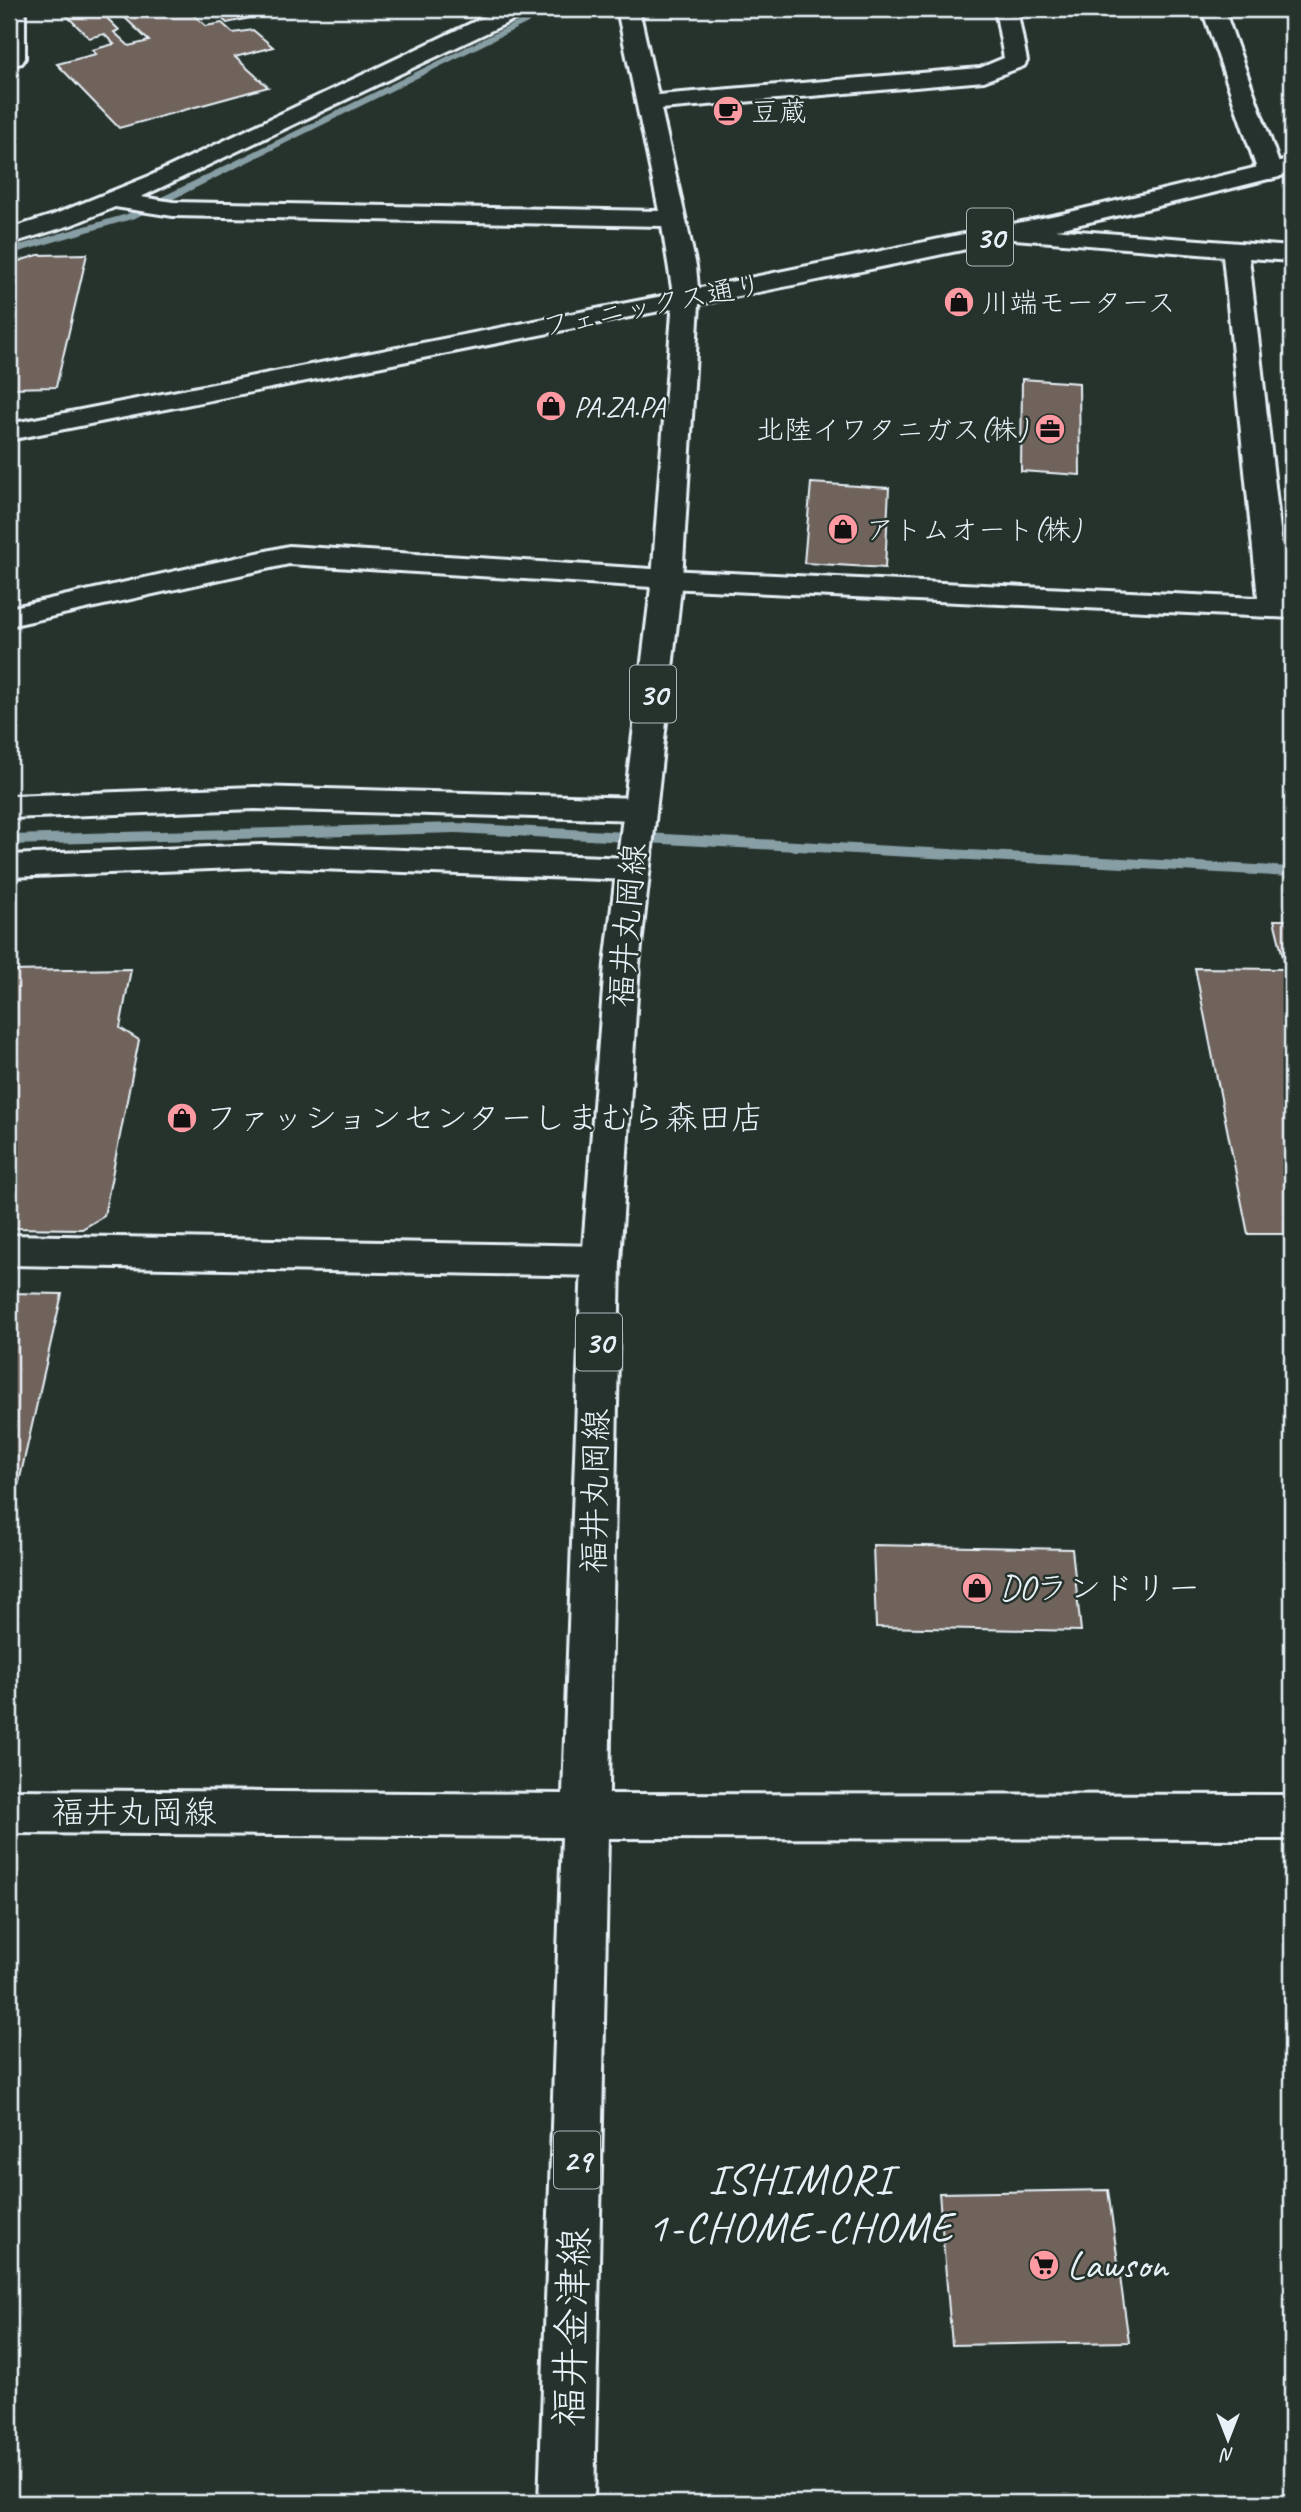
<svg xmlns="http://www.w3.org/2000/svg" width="1301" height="2512" font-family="Caveat,'Klee One',sans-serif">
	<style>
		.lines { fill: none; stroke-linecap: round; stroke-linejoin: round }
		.stream { fill: #879ea4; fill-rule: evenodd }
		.building { fill: #70645c; stroke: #e8f1f8; stroke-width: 2 }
		.minor-casing { stroke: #e8f1f8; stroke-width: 6 }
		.major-casing { stroke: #e8f1f8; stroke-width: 6 }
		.minor { fill: #26332d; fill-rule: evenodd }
		.major { fill: #26332d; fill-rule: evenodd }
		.labels { text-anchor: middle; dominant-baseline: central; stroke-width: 5; stroke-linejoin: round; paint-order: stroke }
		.far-poi-label { font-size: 28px; fill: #e8f1f8; stroke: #26332d; text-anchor: start }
		.far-street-label { font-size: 28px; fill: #e8f1f8; stroke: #26332d }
		.shield { fill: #26332d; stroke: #aeb8bb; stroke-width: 2 }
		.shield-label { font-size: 32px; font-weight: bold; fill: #e8f1f8 }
		.street-label { font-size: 33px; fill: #e8f1f8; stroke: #26332d }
		.poi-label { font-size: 33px; fill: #e8f1f8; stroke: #26332d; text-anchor: start }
		.near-poi-label { font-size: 40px; fill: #e8f1f8; stroke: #26332d; text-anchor: start }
		.near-street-label { font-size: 40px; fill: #e8f1f8; stroke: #26332d }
		.near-neighbourhood-label { font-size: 42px; letter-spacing: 2px; fill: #e8f1f8; stroke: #26332d }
	</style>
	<rect width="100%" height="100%" fill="#26332d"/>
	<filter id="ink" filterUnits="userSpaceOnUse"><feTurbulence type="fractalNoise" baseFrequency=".0143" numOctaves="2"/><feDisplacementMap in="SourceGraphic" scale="14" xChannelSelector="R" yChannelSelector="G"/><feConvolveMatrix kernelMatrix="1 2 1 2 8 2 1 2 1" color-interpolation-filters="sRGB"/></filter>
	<g filter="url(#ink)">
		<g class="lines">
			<g class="stream">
				<path d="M 544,9 L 556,9 L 135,218 L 9,255 L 9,248 L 127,214 Z"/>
				<path d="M 456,823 L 1292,867 L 1292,877 L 456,833 L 9,845 L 9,835 Z"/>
			</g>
		</g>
		<g class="building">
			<path d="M 60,9 L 98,9 L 119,30 L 114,32 L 129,46 L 149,41 L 116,9 L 187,9 L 206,26 L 222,23 L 233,33 L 253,30 L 273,47 L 235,57 L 268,87 L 119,128 L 57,64 L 96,54 L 92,50 L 114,44 L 104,34 L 89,38 Z"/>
			<path d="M 211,9 L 255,9 L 259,16 L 227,23 Z"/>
			<path d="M 87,254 L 56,387 L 9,388 L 9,264 L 38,255 Z"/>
			<path d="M 1022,379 L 1079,383 L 1080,475 L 1021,471 Z"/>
			<path d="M 811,483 L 889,488 L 885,568 L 804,563 Z"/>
			<path d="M 1274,920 L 1292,920 L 1292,1234 L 1248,1234 L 1195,968 L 1286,969 Z"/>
			<path d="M 131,969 L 120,1028 L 139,1040 L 104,1216 L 82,1229 L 9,1228 L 9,971 Z"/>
			<path d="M 9,1293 L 62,1294 L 9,1526 Z"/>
			<path d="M 873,1545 L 1072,1549 L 1081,1631 L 876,1627 Z"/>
			<path d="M 1108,2190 L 1129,2342 L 952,2345 L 939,2193 Z"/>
		</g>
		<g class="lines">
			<g class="minor-casing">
				<g id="minor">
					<path d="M 9,9 L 25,9 L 25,58 L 22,63 L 9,66 Z"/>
					<path d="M 501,9 L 529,9 L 526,14 L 141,197 L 173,202 L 659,211 L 617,9 L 639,9 L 658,95 L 980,68 L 1004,58 L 995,9 L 1017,9 L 1027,61 L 1024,66 L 984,81 L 661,109 L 696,266 L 699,299 L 695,304 L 9,440 L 9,424 L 673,294 L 662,226 L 173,216 L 115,207 L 71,225 L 9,244 L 9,229 L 53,215 L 152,175 Z"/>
					<path d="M 1202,9 L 1224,9 L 1282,172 L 1279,177 L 1270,179 L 1261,177 L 1258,172 Z"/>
					<path d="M 1011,226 L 1292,247 L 1292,261 L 1249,258 L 1288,600 L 1292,600 L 1292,618 L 667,588 L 289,564 L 9,626 L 9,608 L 289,546 L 667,570 L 1258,598 L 1223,256 L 1002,238 L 999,233 L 1002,228 Z"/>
					<path d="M 255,787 L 639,798 L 651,801 L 655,809 L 651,817 L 639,820 L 255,809 L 9,818 L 9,796 Z"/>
					<path d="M 261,845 L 632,858 L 644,861 L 649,869 L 644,877 L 632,880 L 261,867 L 9,877 L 9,855 Z"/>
					<path d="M 9,1235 L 601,1246 L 615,1250 L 620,1261 L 615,1272 L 601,1276 L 9,1265 Z"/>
					<path d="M 587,1794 L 1292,1795 L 1292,1839 L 587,1838 L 571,1831 L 564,1816 L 571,1801 Z"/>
				</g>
			</g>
			<g class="major-casing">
				<path id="major" d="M 1292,159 L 1292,173 C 1096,224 897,264 699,304 L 682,579 L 639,964 L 620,1261 L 594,2503 L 539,2503 L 562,1837 L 9,1833 L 9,1790 L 563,1794 L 582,1261 L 605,964 L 652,579 L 673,299 L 677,294 L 686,291 L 1066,213 Z"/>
			</g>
			<use href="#minor" class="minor"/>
			<use href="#major" class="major"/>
		</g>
	</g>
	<defs>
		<g id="cafe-disc" transform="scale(1.575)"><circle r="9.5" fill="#ff9aa2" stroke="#26332d"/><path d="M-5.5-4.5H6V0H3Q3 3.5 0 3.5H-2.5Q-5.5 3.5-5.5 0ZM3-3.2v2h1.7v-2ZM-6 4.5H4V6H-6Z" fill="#111"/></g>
		<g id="shop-disc" transform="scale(1.575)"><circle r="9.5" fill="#ff9aa2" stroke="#26332d"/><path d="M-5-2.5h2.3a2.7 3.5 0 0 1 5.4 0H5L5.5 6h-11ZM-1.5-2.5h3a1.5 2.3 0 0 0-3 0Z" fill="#111"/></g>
		<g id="office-disc" transform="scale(1.575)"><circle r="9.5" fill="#ff9aa2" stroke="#26332d"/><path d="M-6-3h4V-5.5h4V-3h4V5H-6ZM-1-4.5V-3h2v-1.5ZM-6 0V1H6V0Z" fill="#111"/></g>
		<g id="supermarket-disc" transform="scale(1.575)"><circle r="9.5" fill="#ff9aa2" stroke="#26332d"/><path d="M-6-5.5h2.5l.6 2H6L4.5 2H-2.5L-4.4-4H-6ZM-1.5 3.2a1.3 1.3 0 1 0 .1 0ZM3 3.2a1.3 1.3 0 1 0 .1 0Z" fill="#111"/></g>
	</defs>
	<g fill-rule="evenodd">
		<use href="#cafe-disc" x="728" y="111"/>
		<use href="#shop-disc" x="959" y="302"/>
		<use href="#shop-disc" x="551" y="406"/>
		<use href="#office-disc" x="1050" y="429"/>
		<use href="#shop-disc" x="843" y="529"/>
		<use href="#shop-disc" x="182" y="1118"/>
		<use href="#shop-disc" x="977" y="1588"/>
		<use href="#supermarket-disc" x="1044" y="2265"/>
	</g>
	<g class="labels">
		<g class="far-poi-label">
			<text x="751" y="111">豆蔵</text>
			<text x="982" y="302">川端モータース</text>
			<text x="574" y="406">PA.ZA.PA</text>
			<text x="1027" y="429" text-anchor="end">北陸イワタニガス(株)</text>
			<text x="866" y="529">アトムオート(株)</text>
		</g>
		<g class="far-street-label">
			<text transform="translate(652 305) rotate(-11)">フェニックス通り</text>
		</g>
		<g class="shield">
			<rect x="967" y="208.5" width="46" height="57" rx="5"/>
			<rect x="630" y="665.5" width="46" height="57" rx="5"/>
			<rect x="576" y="1313.5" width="46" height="57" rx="5"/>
			<rect x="554" y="2131.5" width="46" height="57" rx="5"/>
		</g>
		<g class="shield-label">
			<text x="990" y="237">30</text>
			<text x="653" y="694">30</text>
			<text x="599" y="1342">30</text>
			<text x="577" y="2160">29</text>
		</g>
		<g class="street-label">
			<text transform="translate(627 925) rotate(-85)">福井丸岡線</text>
			<text transform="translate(595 1491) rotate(-89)">福井丸岡線</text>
			<text x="134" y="1812">福井丸岡線</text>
		</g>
		<g class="poi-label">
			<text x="205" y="1118">ファッションセンターしまむら森田店</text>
			<text x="1000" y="1588">DOランドリー</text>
		</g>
		<g class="near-poi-label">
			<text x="1067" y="2265">Lawson</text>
		</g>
		<g class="near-street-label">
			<text transform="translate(572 2327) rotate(-88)">福井金津線</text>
		</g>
		<g class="near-neighbourhood-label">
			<text x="801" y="2179">ISHIMORI<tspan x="801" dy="48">1-CHOME-CHOME</tspan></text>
		</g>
	</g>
	<rect width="1301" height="2512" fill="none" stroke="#26332d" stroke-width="35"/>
	<rect x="18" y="18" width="1266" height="2477" fill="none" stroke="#e8f1f8" stroke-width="2.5" filter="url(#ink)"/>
	<g transform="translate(1228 2439) rotate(180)" stroke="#26332d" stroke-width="5" paint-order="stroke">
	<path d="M0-5L12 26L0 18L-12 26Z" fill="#e8f1f8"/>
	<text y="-10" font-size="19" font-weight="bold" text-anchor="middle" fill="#e8f1f8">N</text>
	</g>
</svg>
